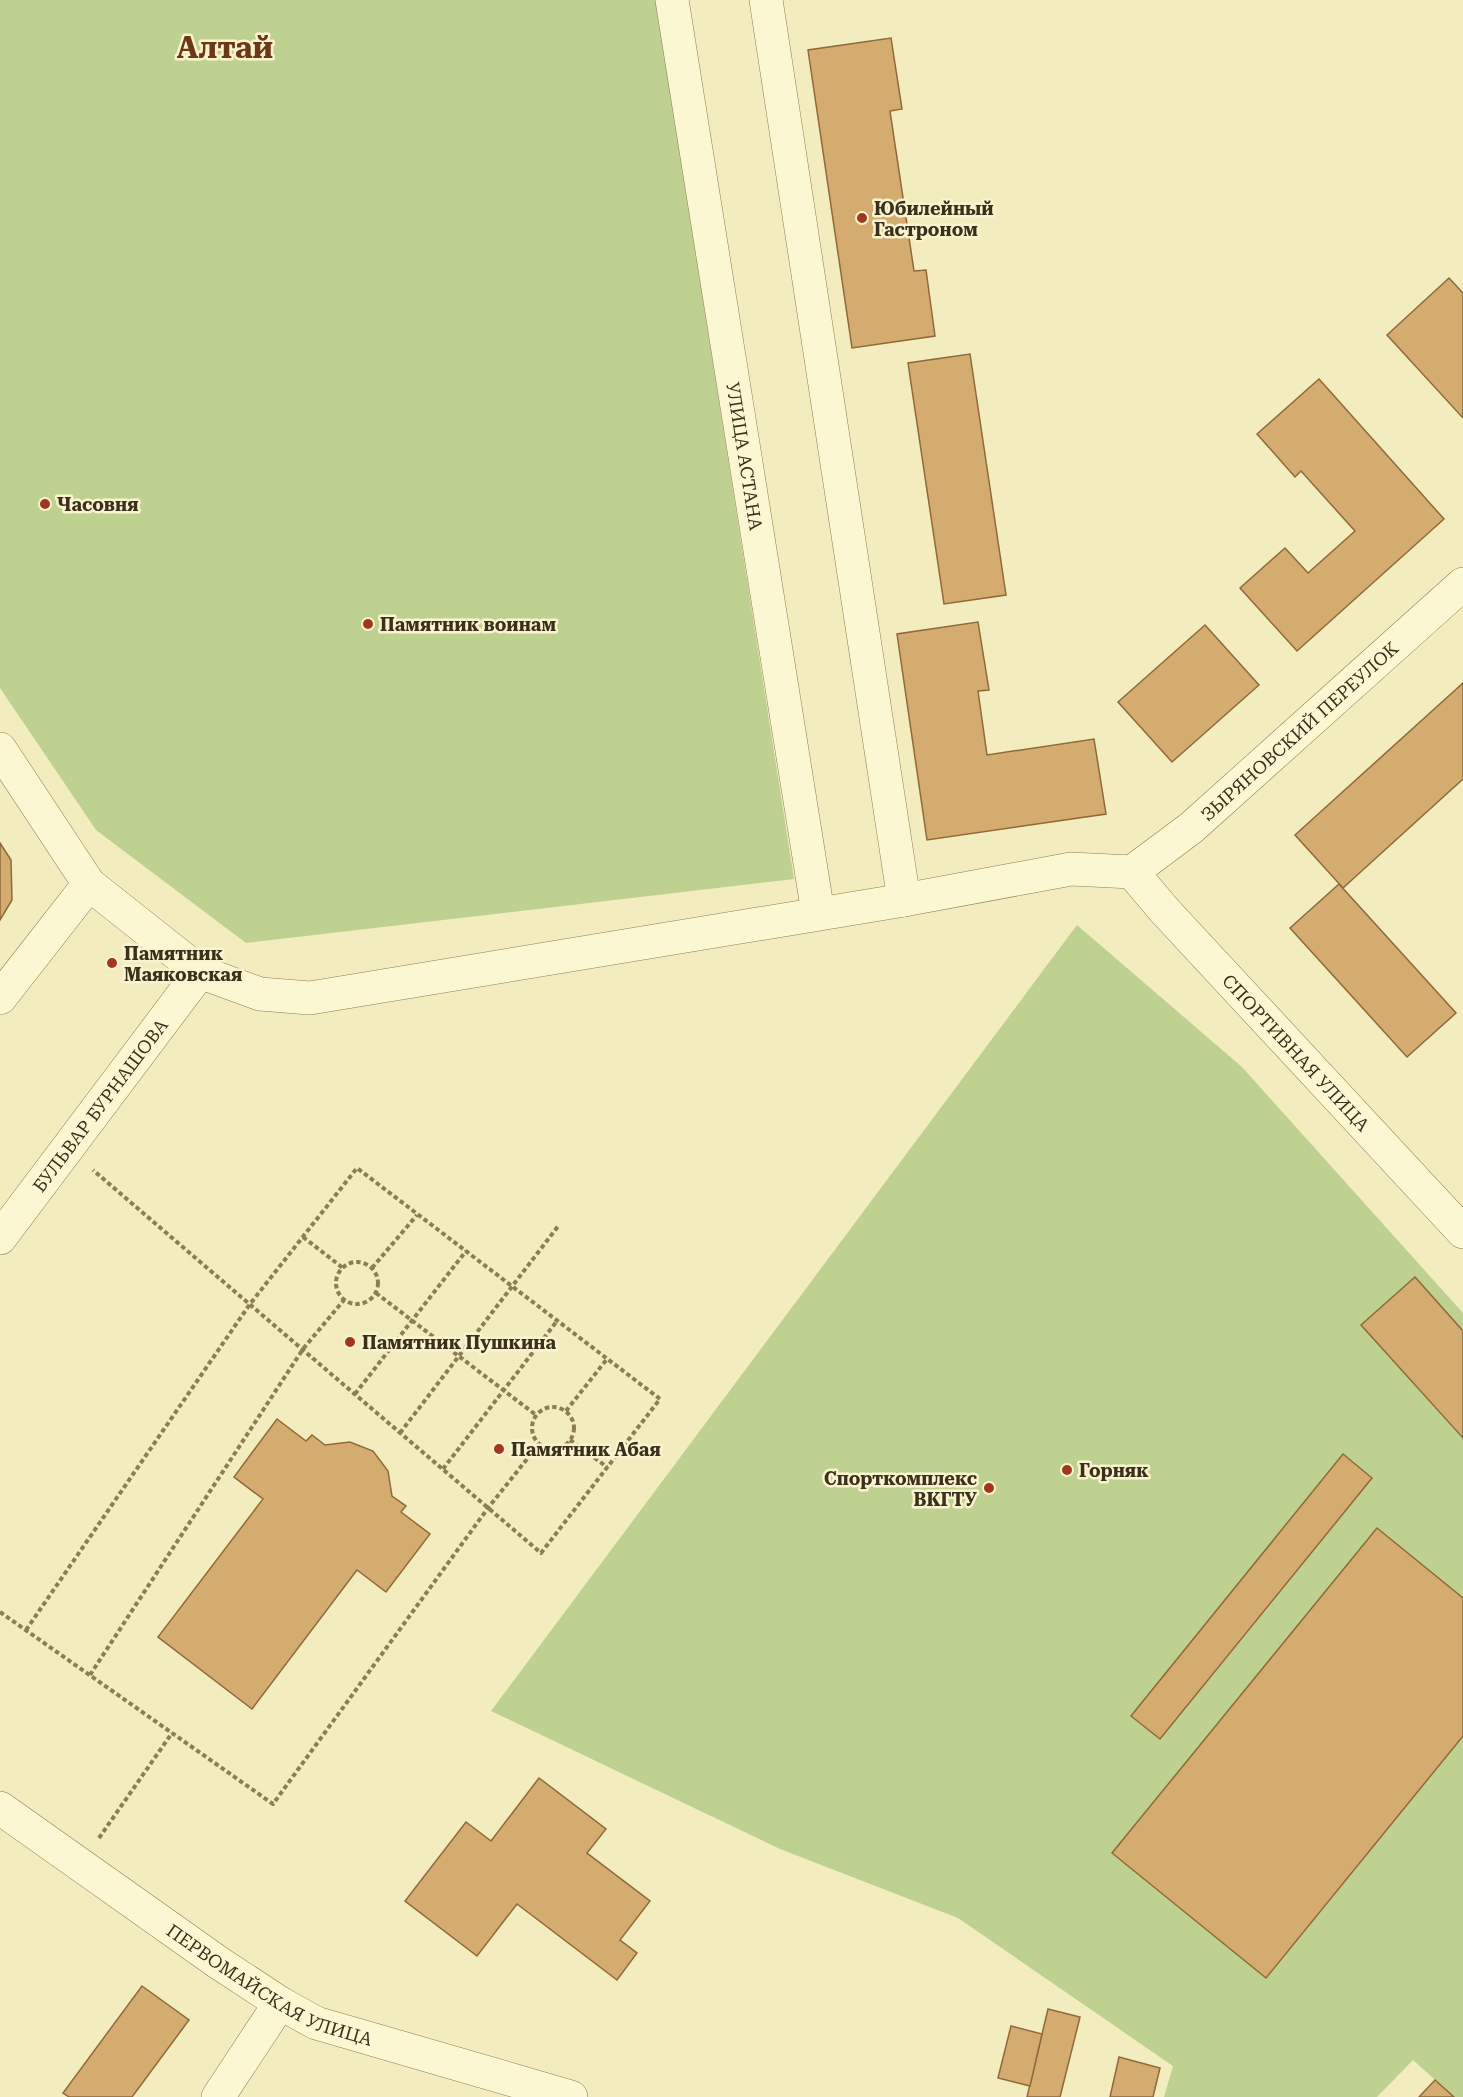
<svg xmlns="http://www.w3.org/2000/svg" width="1463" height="2097" font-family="'Roboto Serif',serif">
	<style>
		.green { fill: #bed191 }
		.building { fill: #d5ac70; stroke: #8f6a38; stroke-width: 1.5 }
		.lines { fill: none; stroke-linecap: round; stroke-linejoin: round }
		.street-casing { stroke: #8d7d55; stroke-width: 34 }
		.path { stroke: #8d7d55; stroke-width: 4; stroke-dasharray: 4.5 3; stroke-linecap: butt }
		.street { stroke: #fcf7d3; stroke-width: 33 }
		.poi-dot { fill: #a2361f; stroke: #f9f4cf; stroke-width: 2 }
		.labels { text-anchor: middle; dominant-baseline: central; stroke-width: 5; stroke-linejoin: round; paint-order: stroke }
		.poi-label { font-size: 18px; font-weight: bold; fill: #3b301b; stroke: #f9f4cf; text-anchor: start }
		.street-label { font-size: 18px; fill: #3b301b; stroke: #f9f4cf }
		.town-label { font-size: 30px; font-weight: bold; fill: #6c3816; stroke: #f9f4cf }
	</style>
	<rect width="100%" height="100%" fill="#f2ecbf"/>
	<g class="green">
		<path d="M 0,0 L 656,0 L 794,879 L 246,943 L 96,830 L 0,688 Z"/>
		<path d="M 1077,925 L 1242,1067 L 1463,1313 L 1463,2097 L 1454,2097 L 1413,2060 L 1377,2097 L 1164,2097 L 1173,2066 L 958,1918 L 780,1849 L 491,1711 Z"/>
	</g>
	<g class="building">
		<path d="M 891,38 L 902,109 L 890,111 L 914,271 L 926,270 L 935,336 L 852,348 L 808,50 Z"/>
		<path d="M 1449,278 L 1463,293 L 1463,418 L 1387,335 Z"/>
		<path d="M 970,354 L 1006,595 L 944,604 L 908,363 Z"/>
		<path d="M 1319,379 L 1444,519 L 1297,651 L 1240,588 L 1285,548 L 1308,573 L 1355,531 L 1301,471 L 1295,477 L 1257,434 Z"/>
		<path d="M 978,622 L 989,690 L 978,691 L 987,755 L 1094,739 L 1106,814 L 927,840 L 897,634 Z"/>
		<path d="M 1205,625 L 1259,685 L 1172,762 L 1118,702 Z"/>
		<path d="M 1463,683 L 1463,779 L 1343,888 L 1295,835 Z"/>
		<path d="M 0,843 L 11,860 L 12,900 L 0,920 Z"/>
		<path d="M 1339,884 L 1456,1013 L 1407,1057 L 1290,928 Z"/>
		<path d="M 1415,1277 L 1463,1331 L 1463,1438 L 1361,1325 Z"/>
		<path d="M 277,1419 L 306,1441 L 312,1435 L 325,1445 L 350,1442 L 373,1451 L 388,1471 L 392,1496 L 406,1506 L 401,1512 L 430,1534 L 386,1592 L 357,1570 L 252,1709 L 158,1637 L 263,1499 L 234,1477 Z"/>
		<path d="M 1343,1454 L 1372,1478 L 1160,1739 L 1131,1716 Z"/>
		<path d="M 1377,1528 L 1463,1598 L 1463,1736 L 1266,1978 L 1112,1853 Z"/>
		<path d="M 539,1778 L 606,1829 L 587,1853 L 650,1901 L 620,1940 L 637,1953 L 617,1980 L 517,1904 L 477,1956 L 405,1901 L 466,1822 L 491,1841 Z"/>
		<path d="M 142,1986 L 189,2020 L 132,2097 L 69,2097 L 63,2093 Z"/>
		<path d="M 1048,2009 L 1080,2017 L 1060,2097 L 1027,2097 Z"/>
		<path d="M 1011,2026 L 1042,2034 L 1030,2086 L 998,2078 Z"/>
		<path d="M 1119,2057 L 1160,2068 L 1153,2097 L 1110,2097 Z"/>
		<path d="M 1435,2080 L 1454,2097 L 1419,2097 Z"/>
	</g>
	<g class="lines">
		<g class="street-casing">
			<g id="street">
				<path id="s1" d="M 672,0 L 818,913"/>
				<path d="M 766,0 L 904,900"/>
				<path d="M 0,749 L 89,884 L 200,972 L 260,994 L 310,998 L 904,900 L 1071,869 L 1132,872"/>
				<path id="s2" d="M 1132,872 L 1165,911 L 1463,1232"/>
				<path id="s3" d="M 1132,872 L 1191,828 L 1463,584"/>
				<path d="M 0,998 L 89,884"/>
				<path id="s4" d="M 0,1238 L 200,972"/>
				<path id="s5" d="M 0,1808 L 219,1963 L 280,2003 L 316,2023 L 571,2097"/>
				<path d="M 218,2097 L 280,2003"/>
			</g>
		</g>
		<g class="path">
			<path d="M 303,1237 L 343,1268"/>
			<circle cx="357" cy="1283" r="21"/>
			<path d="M 372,1268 L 417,1215"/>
			<path d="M 376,1293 L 536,1415"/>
			<path d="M 355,1394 L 466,1251"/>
			<circle cx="553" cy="1428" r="21"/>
			<path d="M 566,1411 L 607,1359"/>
			<path d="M 400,1433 L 559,1225"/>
			<path d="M 570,1440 L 607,1467"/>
			<path d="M 443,1469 L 557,1321"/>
			<path d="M 0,1612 L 273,1804 L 488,1508 L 539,1444"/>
			<path d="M 26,1630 L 250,1304 L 357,1168 L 660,1399 L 541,1553 C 392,1426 242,1298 93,1170"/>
			<path d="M 90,1675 L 303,1349 L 344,1300"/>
			<path d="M 99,1838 L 172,1733"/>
		</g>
		<use href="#street" class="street"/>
	</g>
	<g class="poi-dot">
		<circle cx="862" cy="218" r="6"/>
		<circle cx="45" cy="504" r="6"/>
		<circle cx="368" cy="624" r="6"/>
		<circle cx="112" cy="963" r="6"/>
		<circle cx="350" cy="1342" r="6"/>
		<circle cx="499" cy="1449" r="6"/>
		<circle cx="1067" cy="1470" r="6"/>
		<circle cx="989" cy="1488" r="6"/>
	</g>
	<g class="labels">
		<g class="poi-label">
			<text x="874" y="208">Юбилейный<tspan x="874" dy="21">Гастроном</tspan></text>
			<text x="57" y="504">Часовня</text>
			<text x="380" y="624">Памятник воинам</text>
			<text x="124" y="953">Памятник<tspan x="124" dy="21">Маяковская</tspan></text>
			<text x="362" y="1342">Памятник Пушкина</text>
			<text x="511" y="1449">Памятник Абая</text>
			<text x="1079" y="1470">Горняк</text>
			<text x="977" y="1478" text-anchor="end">Спорткомплекс<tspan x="977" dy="21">ВКГТУ</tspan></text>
		</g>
		<g class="street-label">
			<text stroke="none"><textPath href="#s1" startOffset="462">УЛИЦА АСТАНА</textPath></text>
			<text stroke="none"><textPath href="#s3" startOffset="219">ЗЫРЯНОВСКИЙ ПЕРЕУЛОК</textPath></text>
			<text stroke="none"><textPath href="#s2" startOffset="244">СПОРТИВНАЯ УЛИЦА</textPath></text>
			<text stroke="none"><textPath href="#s4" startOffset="166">БУЛЬВАР БУРНАШОВА</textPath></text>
			<text stroke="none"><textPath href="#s5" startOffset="324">ПЕРВОМАЙСКАЯ УЛИЦА</textPath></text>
		</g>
		<g class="town-label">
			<text x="225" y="47">Алтай</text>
		</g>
	</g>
</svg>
